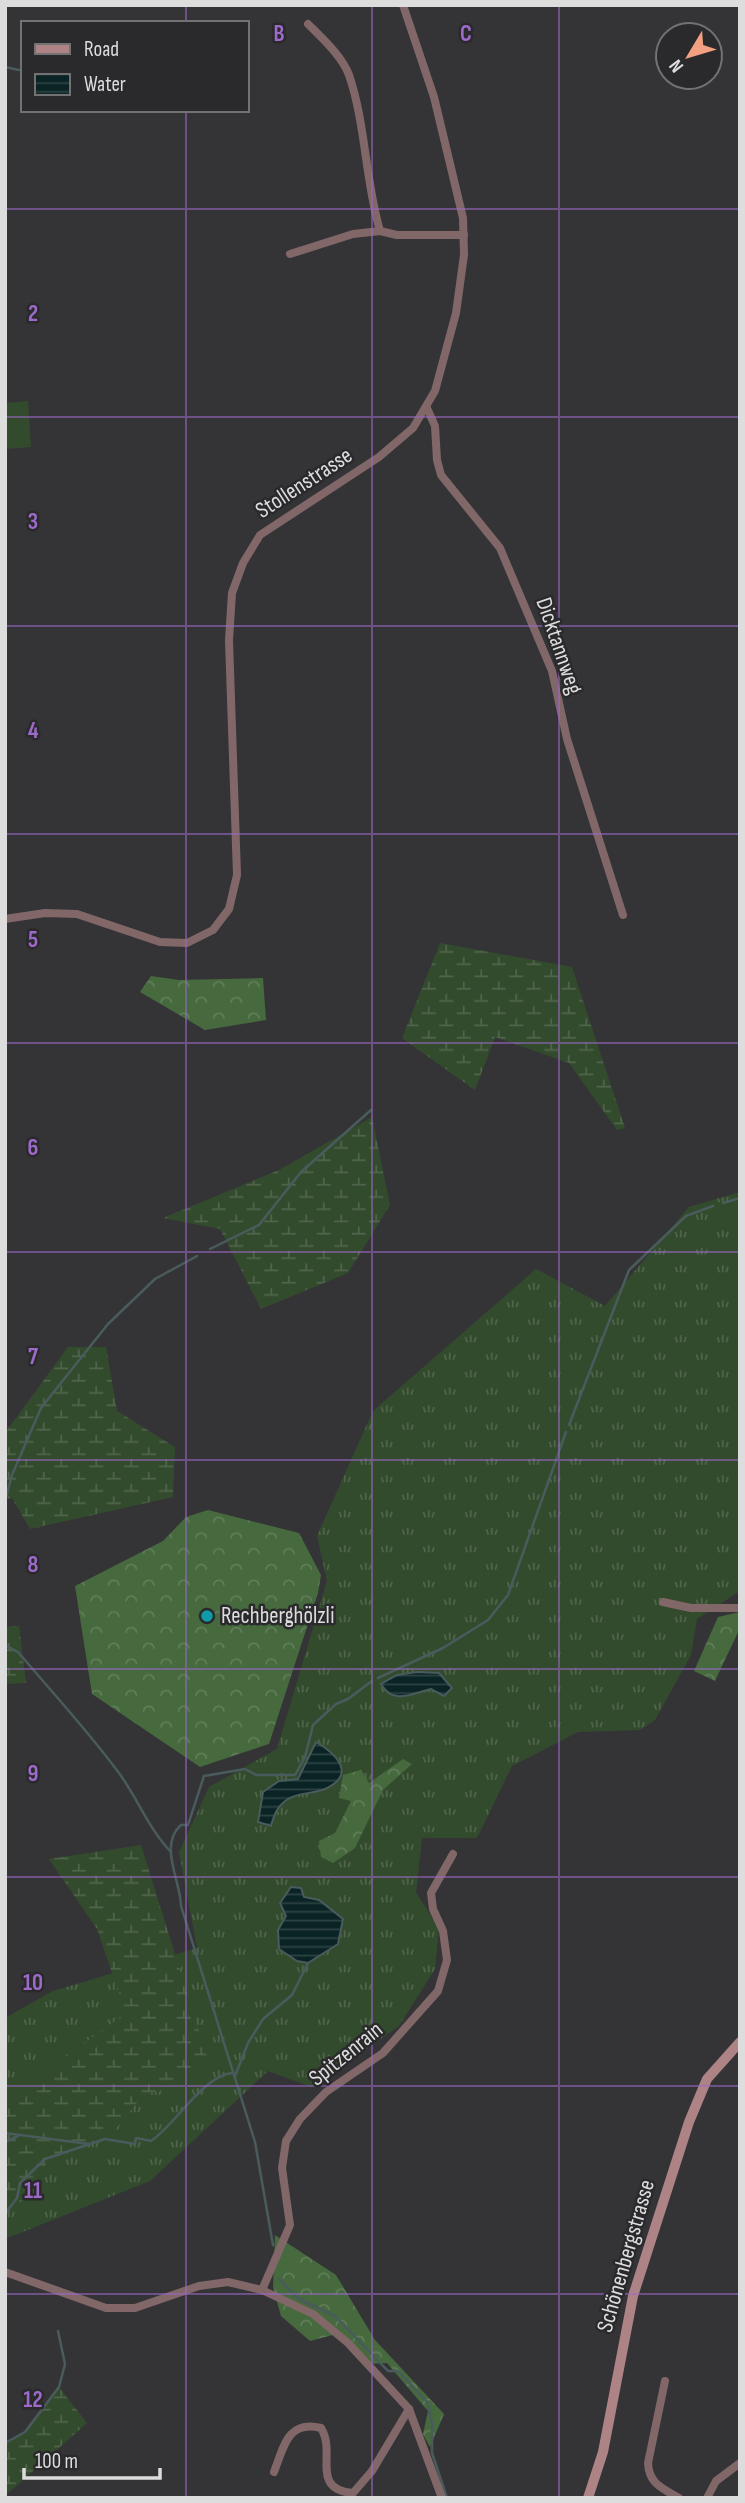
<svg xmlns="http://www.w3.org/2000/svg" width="745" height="2503" font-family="'Sofia Sans Condensed',sans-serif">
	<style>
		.grass { fill: url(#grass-tufts) }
		.forest { fill: url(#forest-crowns) }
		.wetland { fill: url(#wetland-marsh) }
		.pitch { fill: #334b2d }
		.water { fill: url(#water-rules); stroke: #495b5c; stroke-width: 2 }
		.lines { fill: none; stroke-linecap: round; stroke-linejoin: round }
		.stream { stroke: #495b5c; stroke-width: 2.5 }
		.street { stroke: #826769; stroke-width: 8 }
		.secondary { stroke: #ad8386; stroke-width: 10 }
		.grid { fill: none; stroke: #9d6aca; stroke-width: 2; stroke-opacity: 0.55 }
		.culture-dot { fill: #0f9aa8; stroke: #2a2a2c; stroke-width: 2.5 }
		.labels { text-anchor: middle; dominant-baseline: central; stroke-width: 5; stroke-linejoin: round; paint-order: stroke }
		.street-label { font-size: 23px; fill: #ddddde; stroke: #2a2a2c }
		.poi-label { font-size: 23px; fill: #ddddde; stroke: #2a2a2c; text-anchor: start }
		.grid-label { font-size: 23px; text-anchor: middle; font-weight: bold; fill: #9d6aca; stroke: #2a2a2c; stroke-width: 5; stroke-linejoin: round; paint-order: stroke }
	</style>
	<defs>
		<pattern id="grass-tufts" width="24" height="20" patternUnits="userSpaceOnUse" patternTransform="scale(1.75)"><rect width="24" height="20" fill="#334b2d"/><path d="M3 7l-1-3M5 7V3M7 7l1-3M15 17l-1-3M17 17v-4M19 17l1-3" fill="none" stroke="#50644b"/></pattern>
		<pattern id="forest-crowns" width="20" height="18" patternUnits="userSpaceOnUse" patternTransform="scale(1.75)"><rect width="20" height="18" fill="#46693e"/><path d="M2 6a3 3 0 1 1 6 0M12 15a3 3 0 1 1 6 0" fill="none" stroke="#607e59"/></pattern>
		<pattern id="wetland-marsh" width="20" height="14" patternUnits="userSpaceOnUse" patternTransform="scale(1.75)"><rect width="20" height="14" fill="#334b2d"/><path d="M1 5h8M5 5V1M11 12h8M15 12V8" fill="none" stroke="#50644b"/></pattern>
		<pattern id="water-rules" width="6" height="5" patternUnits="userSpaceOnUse" patternTransform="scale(1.75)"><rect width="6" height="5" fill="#0a2324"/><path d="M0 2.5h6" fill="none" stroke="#2d4243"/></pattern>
	</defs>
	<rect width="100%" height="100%" fill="#343437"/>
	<path class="grass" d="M 740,1192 L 740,1591 L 697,1619 L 691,1655 L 655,1720 L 640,1730 L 578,1732 L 512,1766 L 477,1838 L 422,1838 L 416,1893 L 439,1928 L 435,1969 L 399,2026 L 312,2087 L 268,2071 L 150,2181 L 5,2239 L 5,2018 L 53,1991 L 197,1948 L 179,1852 L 209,1787 L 277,1749 L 327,1581 L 317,1536 L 373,1411 L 536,1269 L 605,1306 L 689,1207 Z"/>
	<g class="forest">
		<path d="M 151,976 L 179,980 L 263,978 L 266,1020 L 205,1030 L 140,992 Z"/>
		<path d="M 208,1510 L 299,1533 L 321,1575 L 318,1593 L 269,1744 L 200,1767 L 92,1694 L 75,1586 L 163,1541 L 186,1517 Z"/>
		<path d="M 740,1612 L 740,1628 L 715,1681 L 694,1671 L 718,1617 Z"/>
		<path d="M 403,1759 L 412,1764 L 383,1790 L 355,1848 L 333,1863 L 321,1857 L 319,1841 L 335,1833 L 351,1801 L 339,1798 L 343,1775 L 361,1770 L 369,1783 Z"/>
		<path d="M 275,2235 L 336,2275 L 375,2340 L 444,2414 L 430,2447 L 423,2434 L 428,2411 L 387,2363 L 370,2364 L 333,2335 L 310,2341 L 281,2316 L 273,2287 Z"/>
	</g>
	<g class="wetland">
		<path d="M 440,943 L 572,967 L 625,1128 L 617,1130 L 569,1063 L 495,1037 L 475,1090 L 402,1038 Z"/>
		<path d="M 372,1117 L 390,1205 L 348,1273 L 261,1309 L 220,1229 L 163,1218 L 279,1170 Z"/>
		<path d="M 68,1347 L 106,1347 L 117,1411 L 175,1447 L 173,1497 L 30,1529 L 12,1498 L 5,1499 L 5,1433 Z"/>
		<path d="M 19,1626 L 26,1683 L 5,1684 L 5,1627 Z"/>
		<path d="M 141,1845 L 207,2057 L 176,2087 L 143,2095 L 115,2130 L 46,2164 L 31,2193 L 5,2215 L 5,2100 L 126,2013 L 97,1929 L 49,1859 Z"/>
		<path d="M 59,2387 L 87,2423 L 5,2496 L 5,2443 L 25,2432 Z"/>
	</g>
	<path class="pitch" d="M 28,401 L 31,447 L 5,449 L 5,403 Z"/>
	<g class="water">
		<path d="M 417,1672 L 439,1673 L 452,1688 L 444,1696 L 431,1689 C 411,1694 393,1705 381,1684 L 397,1675 Z"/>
		<path d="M 316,1742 C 335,1753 358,1774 325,1789 C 313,1794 299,1792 288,1799 C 277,1806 274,1815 271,1826 L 258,1822 L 263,1792 L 279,1781 L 298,1779 Z"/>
		<path d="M 291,1887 L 301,1888 L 304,1897 L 319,1900 L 343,1919 L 338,1944 L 308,1963 L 297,1961 L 279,1949 L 278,1930 L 286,1916 L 280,1903 Z"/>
	</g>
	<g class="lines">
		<g class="stream">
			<path d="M 5,67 L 19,70"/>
			<path d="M 723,1203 L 740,1198"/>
			<path d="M 210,1249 L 259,1225 L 301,1172 L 371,1110"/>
			<path d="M 569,1425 L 629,1270 L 686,1216 L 713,1206"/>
			<path d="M 5,1501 L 12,1475 L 41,1408 L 108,1324 L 155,1279 L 197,1256"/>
			<path d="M 5,1645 L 18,1652 C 52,1692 88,1731 119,1773 C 138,1799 148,1828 171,1852"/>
			<path d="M 378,1678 L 443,1648 L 488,1620 L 508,1595 L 566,1432"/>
			<path d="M 235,2076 L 248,2043 L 263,2019 L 292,1995 L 308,1963"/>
			<path d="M 5,2133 L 89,2144"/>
			<path d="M 5,2142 L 18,2136"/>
			<path d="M 5,2214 L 17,2198 L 20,2183 L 45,2159 L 105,2139 L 135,2144 L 136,2138 L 151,2141 C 176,2124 203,2076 232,2073"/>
			<path d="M 273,2245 L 255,2142 L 181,1906 C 181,1882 158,1845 181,1825 L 188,1825 L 204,1776 L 245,1769 L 256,1775 L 295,1775 L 305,1757 L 313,1725 L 336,1704 L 348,1699 L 372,1681"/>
			<path d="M 279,2279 L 299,2299 L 335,2316 L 388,2371 L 398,2371 L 428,2403 L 432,2424 L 432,2453 L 447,2498"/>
			<path d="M 5,2443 L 25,2432 L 59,2387 L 65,2364 L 58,2331"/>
		</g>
		<g class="street">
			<path d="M 308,24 C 321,37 342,56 349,75 C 366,125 365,180 380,231"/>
			<path d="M 290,254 L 353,234 L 380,231 L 397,235 L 464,235"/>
			<path d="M 427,408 L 435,426 L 437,460 L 441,475 L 500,548 L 552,671 L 567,739 L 623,915"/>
			<path d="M 5,919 L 45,913 L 77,914 L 160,942 L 187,943 L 213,930 L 229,909 L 237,875 L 229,640 L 232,593 L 243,563 L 260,535 L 379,457 L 413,428 L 435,391 L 456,313 L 464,255 L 463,218 L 434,97 L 403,5"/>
			<path d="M 663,1602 L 691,1608 L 740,1608"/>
			<path d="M 5,2272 L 106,2308 L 135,2308 L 199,2286 L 228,2282 L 262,2290 L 313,2314 L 348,2343 L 409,2409 L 442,2498"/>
			<path d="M 262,2290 L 290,2225 L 282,2168 L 286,2141 L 300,2119 L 326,2092 L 383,2053 L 438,1991 L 447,1960 L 443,1931 L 433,1909 L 431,1893 L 453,1854"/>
			<path d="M 665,2381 L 648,2463 C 649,2484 662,2488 679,2498"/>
			<path d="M 274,2472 C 284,2446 288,2420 321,2428 C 337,2453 309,2489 353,2493 L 372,2471 L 409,2409"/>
			<path d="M 707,2498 L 716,2481 L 740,2463"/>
		</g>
		<path class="secondary" d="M 588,2498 L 603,2452 L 633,2296 L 689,2122 L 707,2079 L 740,2042"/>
	</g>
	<path class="grid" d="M 186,5 L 186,23M 372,5 L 372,2498M 559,5 L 559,2498M 186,110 L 186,2498M 5,209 L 740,209M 5,417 L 740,417M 5,626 L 740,626M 5,834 L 740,834M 5,1043 L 740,1043M 5,1252 L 740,1252M 5,1460 L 740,1460M 5,1669 L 740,1669M 5,1877 L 740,1877M 5,2086 L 740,2086M 5,2294 L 740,2294"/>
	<circle class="culture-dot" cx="207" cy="1616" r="7"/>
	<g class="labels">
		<g class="street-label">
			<text transform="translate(304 483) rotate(-33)">Stollenstrasse</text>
			<text transform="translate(559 646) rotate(71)">Dicktannweg</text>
			<text transform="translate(346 2054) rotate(-39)">Spitzenrain</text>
			<text transform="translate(626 2256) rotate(-74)">Schönenbergstrasse</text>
		</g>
		<g class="poi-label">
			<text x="221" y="1616">Rechberghölzli</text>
		</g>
	</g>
	<g class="grid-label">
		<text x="279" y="41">B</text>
		<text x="466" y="41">C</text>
		<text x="33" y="321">2</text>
		<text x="33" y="529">3</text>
		<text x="33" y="738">4</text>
		<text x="33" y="947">5</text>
		<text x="33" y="1155">6</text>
		<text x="33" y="1364">7</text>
		<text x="33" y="1572">8</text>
		<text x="33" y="1781">9</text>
		<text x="33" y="1990">10</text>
		<text x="33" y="2198">11</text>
		<text x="33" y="2407">12</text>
	</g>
	<rect width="745" height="2503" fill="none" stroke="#ddddde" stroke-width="14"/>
	<rect x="21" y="21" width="228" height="91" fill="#2a2a2c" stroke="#727273" stroke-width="2"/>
	<rect x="35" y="44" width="35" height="10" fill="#ad8386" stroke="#727273" stroke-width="2"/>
	<text x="84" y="56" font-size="21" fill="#ddddde">Road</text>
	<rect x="35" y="74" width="35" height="21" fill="url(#water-rules)" stroke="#727273" stroke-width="2"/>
	<text x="84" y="91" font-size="21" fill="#ddddde">Water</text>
	<g transform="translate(689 56) rotate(232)"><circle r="33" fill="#2a2a2c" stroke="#727273" stroke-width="2"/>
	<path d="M0-5L12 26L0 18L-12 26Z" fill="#f3a082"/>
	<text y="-10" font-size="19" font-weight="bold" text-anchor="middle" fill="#ddddde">N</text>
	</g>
	<path d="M24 2468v10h136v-10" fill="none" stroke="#ddddde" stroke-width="3.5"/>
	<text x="35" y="2468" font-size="21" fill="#ddddde" stroke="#2a2a2c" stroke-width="5" paint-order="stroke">100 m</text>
</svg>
